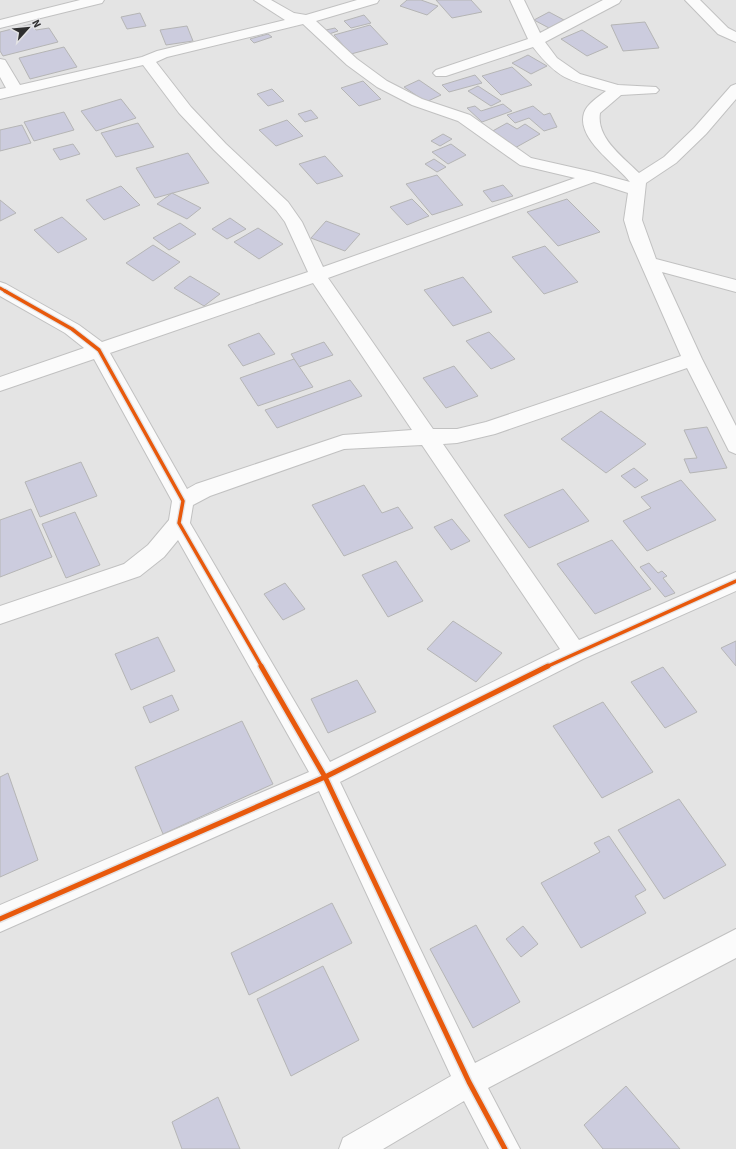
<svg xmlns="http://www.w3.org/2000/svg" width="736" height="1149" font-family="'Source Sans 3',sans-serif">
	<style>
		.building { fill: #ccccde; stroke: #b5b5b5 }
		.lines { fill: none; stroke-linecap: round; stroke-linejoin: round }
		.minor-casing { stroke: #c1c1c1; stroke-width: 2 }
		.minor { fill: #fbfbfb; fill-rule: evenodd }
		.cycleway-far2-casing { stroke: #e3e3e5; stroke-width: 5 }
		.cycleway-far1-casing { stroke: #e3e3e5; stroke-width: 6 }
		.cycleway-casing { stroke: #e3e3e5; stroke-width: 8 }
		.cycleway-far2 { stroke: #e8590c; stroke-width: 3 }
		.cycleway-far1 { stroke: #e8590c; stroke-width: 3.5 }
		.cycleway { stroke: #e8590c; stroke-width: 5 }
	</style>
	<rect width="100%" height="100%" fill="#e4e4e4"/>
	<g class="building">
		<path d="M 407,0 L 421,0 L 438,6 L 427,15 L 400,6 Z"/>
		<path d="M 436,0 L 471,0 L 482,12 L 452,18 Z"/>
		<path d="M 549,12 L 564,20 L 549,28 L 534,20 Z"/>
		<path d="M 140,13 L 146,26 L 127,29 L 121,17 Z"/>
		<path d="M 364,15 L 371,23 L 351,28 L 344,21 Z"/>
		<path d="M 645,22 L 659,48 L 623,51 L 611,25 Z"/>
		<path d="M 32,24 L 36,30 L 49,28 L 58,42 L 3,56 L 0,51 L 0,32 Z"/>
		<path d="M 370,25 L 388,44 L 351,54 L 334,35 Z"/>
		<path d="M 187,26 L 193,41 L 166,45 L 160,30 Z"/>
		<path d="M 335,28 L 338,31 L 329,34 L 326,30 Z"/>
		<path d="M 582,30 L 608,47 L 587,56 L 561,39 Z"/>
		<path d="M 268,34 L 272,37 L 254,43 L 250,39 Z"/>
		<path d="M 64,47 L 77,67 L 30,79 L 19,58 Z"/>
		<path d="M 528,55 L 547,66 L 531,74 L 512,63 Z"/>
		<path d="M 512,67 L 532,85 L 501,95 L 482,76 Z"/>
		<path d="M 475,75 L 482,83 L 449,92 L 442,85 Z"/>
		<path d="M 419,80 L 441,95 L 426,102 L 404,87 Z"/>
		<path d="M 363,81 L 381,99 L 359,106 L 341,88 Z"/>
		<path d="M 478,86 L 501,101 L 491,106 L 468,91 Z"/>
		<path d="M 272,89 L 284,101 L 268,106 L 257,94 Z"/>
		<path d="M 121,99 L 136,118 L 96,131 L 81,111 Z"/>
		<path d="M 503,104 L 512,111 L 482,122 L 467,108 L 475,106 L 481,111 Z"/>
		<path d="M 533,106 L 544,115 L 550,113 L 557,127 L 544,131 L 529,118 L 515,123 L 507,115 Z"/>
		<path d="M 311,110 L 318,118 L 305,122 L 298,114 Z"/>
		<path d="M 64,112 L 74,130 L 34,141 L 24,122 Z"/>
		<path d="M 287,120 L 303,136 L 276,146 L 259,130 Z"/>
		<path d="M 138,123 L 154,147 L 116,157 L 101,133 Z"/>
		<path d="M 507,123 L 517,129 L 525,124 L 540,134 L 513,149 L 489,133 Z"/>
		<path d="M 22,125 L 31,143 L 0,151 L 0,130 Z"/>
		<path d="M 443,134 L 452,139 L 440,146 L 431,141 Z"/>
		<path d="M 73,144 L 80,154 L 60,160 L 53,149 Z"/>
		<path d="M 451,144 L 466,155 L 448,164 L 432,152 Z"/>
		<path d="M 188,153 L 209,183 L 155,198 L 136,168 Z"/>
		<path d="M 325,156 L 343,176 L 317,184 L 299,164 Z"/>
		<path d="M 434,159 L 446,167 L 437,172 L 425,164 Z"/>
		<path d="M 437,175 L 463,205 L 432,215 L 406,184 Z"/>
		<path d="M 503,185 L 513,196 L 492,202 L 483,191 Z"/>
		<path d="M 121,186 L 140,205 L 104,220 L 86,200 Z"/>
		<path d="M 172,193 L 201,208 L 187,219 L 157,204 Z"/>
		<path d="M 412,199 L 429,216 L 407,225 L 390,207 Z"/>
		<path d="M 567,199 L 600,232 L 558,246 L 527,212 Z"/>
		<path d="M 0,200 L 16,213 L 0,221 Z"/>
		<path d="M 62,217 L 87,239 L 58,253 L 34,230 Z"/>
		<path d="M 230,218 L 246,229 L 227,239 L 212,229 Z"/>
		<path d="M 326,221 L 360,234 L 345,251 L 311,238 Z"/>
		<path d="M 180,223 L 196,234 L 169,250 L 153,238 Z"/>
		<path d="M 258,228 L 283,244 L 259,259 L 234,242 Z"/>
		<path d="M 153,245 L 180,262 L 153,281 L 126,263 Z"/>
		<path d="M 545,246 L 578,282 L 544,294 L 512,257 Z"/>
		<path d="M 190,276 L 220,294 L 204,306 L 174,288 Z"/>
		<path d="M 463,277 L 492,312 L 453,326 L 424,290 Z"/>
		<path d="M 489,332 L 515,359 L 491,369 L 466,341 Z"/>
		<path d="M 259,333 L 275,354 L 243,366 L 228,345 Z"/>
		<path d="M 324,342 L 333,355 L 299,367 L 291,354 Z"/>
		<path d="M 294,359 L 313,387 L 258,406 L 240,378 Z"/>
		<path d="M 454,366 L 478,396 L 446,408 L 423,378 Z"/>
		<path d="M 350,380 L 362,396 L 277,428 L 265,410 Z"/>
		<path d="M 601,411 L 646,444 L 606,473 L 561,439 Z"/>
		<path d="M 707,427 L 727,468 L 690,473 L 684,459 L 697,458 L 684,430 Z"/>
		<path d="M 81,462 L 97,496 L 40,517 L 25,482 Z"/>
		<path d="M 634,468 L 648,480 L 635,488 L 621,476 Z"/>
		<path d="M 681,480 L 716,520 L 647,551 L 623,521 L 651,508 L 641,497 Z"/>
		<path d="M 364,485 L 382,513 L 398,507 L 413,528 L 344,556 L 312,505 Z"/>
		<path d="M 563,489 L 589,521 L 529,548 L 504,515 Z"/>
		<path d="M 31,509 L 52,557 L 0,577 L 0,520 Z"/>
		<path d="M 75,512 L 100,565 L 66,578 L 42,524 Z"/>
		<path d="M 452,519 L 470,541 L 451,550 L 434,527 Z"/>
		<path d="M 612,540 L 651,589 L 595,614 L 557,564 Z"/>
		<path d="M 396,561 L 423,601 L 388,617 L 362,575 Z"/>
		<path d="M 649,563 L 658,573 L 662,571 L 667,576 L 663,578 L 675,593 L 665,597 L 640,567 Z"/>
		<path d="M 285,583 L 305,609 L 283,620 L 264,594 Z"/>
		<path d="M 453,621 L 502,653 L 476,682 L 427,649 Z"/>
		<path d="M 158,637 L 175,671 L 131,690 L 115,654 Z"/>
		<path d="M 736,641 L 736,666 L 721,648 Z"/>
		<path d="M 663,667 L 697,712 L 665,728 L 631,682 Z"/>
		<path d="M 357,680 L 376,712 L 328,733 L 311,699 Z"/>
		<path d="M 172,695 L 179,710 L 150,723 L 143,707 Z"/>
		<path d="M 603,702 L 653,772 L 602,798 L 553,726 Z"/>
		<path d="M 242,721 L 273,784 L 163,834 L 135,767 Z"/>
		<path d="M 8,773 L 38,860 L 0,877 L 0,777 Z"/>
		<path d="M 679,799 L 726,865 L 664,899 L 618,830 Z"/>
		<path d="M 609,836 L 646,890 L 635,896 L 646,913 L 581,948 L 541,883 L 600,852 L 594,843 Z"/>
		<path d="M 332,903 L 352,943 L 249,995 L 231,953 Z"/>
		<path d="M 476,925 L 520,1002 L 473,1028 L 430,949 Z"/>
		<path d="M 523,926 L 538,944 L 521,957 L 506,939 Z"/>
		<path d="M 323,966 L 359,1040 L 291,1076 L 257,999 Z"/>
		<path d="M 626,1086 L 680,1149 L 603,1149 L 584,1125 Z"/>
		<path d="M 218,1097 L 240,1149 L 182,1149 L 172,1122 Z"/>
	</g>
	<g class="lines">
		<g class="minor-casing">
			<g id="minor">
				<path d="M 80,0 L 104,0 L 102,3 L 0,28 L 0,20 Z"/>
				<path d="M 254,0 L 271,0 L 294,13 L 306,15 L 357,0 L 379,0 L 377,3 L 316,21 L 357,59 L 387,81 L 422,99 L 470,115 L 531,158 L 593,172 L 630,182 C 617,165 576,139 584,113 C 587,104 598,97 606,91 C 568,80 558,79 533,47 L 446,76 L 436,76 L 433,73 L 436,70 L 528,39 L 510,0 L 524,0 L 540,33 L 603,0 L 621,0 L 619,3 L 545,42 L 557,58 L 580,74 L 618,85 L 656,87 L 659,90 L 656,93 L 621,95 L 600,113 C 596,138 623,157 639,173 L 664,157 L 694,128 L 731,86 L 736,84 L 736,99 L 706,134 L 676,163 L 646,183 L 642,220 L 656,259 L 736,280 L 736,292 L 662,272 L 702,359 L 736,426 L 736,454 L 729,451 L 687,368 L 495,434 L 457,443 L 443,444 L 579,640 L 736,572 L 736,591 L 583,659 L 340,782 L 475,1063 L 736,929 L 736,958 L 488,1088 L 520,1149 L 489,1149 L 464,1101 L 383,1149 L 339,1149 L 343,1138 L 451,1076 L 319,791 L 0,932 L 0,905 L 309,772 L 178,540 L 164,557 L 140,576 L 0,624 L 0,606 L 124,564 L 148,545 L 169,520 L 172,501 L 94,359 L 0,391 L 0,377 L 84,348 L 65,333 L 0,296 L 0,282 L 6,284 L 79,325 L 102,342 L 308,272 L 285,222 L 276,210 L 214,150 L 179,113 L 143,65 L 0,99 L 0,89 L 6,88 L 0,77 L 0,59 L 5,60 L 20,85 L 142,57 L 157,51 L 285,20 ZM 303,24 L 347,65 L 377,87 L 412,105 L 458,121 L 520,165 L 575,178 L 323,267 L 302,222 L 288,202 L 226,144 L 191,107 L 156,62 L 167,57 ZM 594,182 L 628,193 L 624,220 L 630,240 L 681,356 L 486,422 L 457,429 L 433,429 L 328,278 ZM 313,283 L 412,430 L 343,435 L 196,484 L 187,489 L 110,353 ZM 422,445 L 560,649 L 330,762 L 190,523 L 193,505 L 210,496 L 344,449 Z"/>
				<path d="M 685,0 L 700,0 L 728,28 L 736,32 L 736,42 L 718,34 Z"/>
			</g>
		</g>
		<use href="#minor" class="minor"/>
		<g class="cycleway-far2-casing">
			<path id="cycleway-far2" d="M 0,288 L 7,292"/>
		</g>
		<g class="cycleway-far1-casing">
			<g id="cycleway-far1">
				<path d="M 5,291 L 72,329 L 99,350 L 183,501 L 179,523 L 262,667"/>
				<path d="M 546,667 L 736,581"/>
			</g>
		</g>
		<g class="cycleway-casing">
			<g id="cycleway">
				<path d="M 261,666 L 325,777 L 469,1082 L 505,1149"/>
				<path d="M 0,919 L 325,777 L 548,666"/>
			</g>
		</g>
		<use href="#cycleway-far2" class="cycleway-far2"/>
		<use href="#cycleway-far1" class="cycleway-far1"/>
		<use href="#cycleway" class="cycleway"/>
	</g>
	<g transform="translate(28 28) rotate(63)" stroke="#e3e3e5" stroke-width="3" paint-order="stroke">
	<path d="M0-3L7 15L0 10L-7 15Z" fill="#2e2e2f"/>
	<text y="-6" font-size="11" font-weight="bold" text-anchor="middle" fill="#2e2e2f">N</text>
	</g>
</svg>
